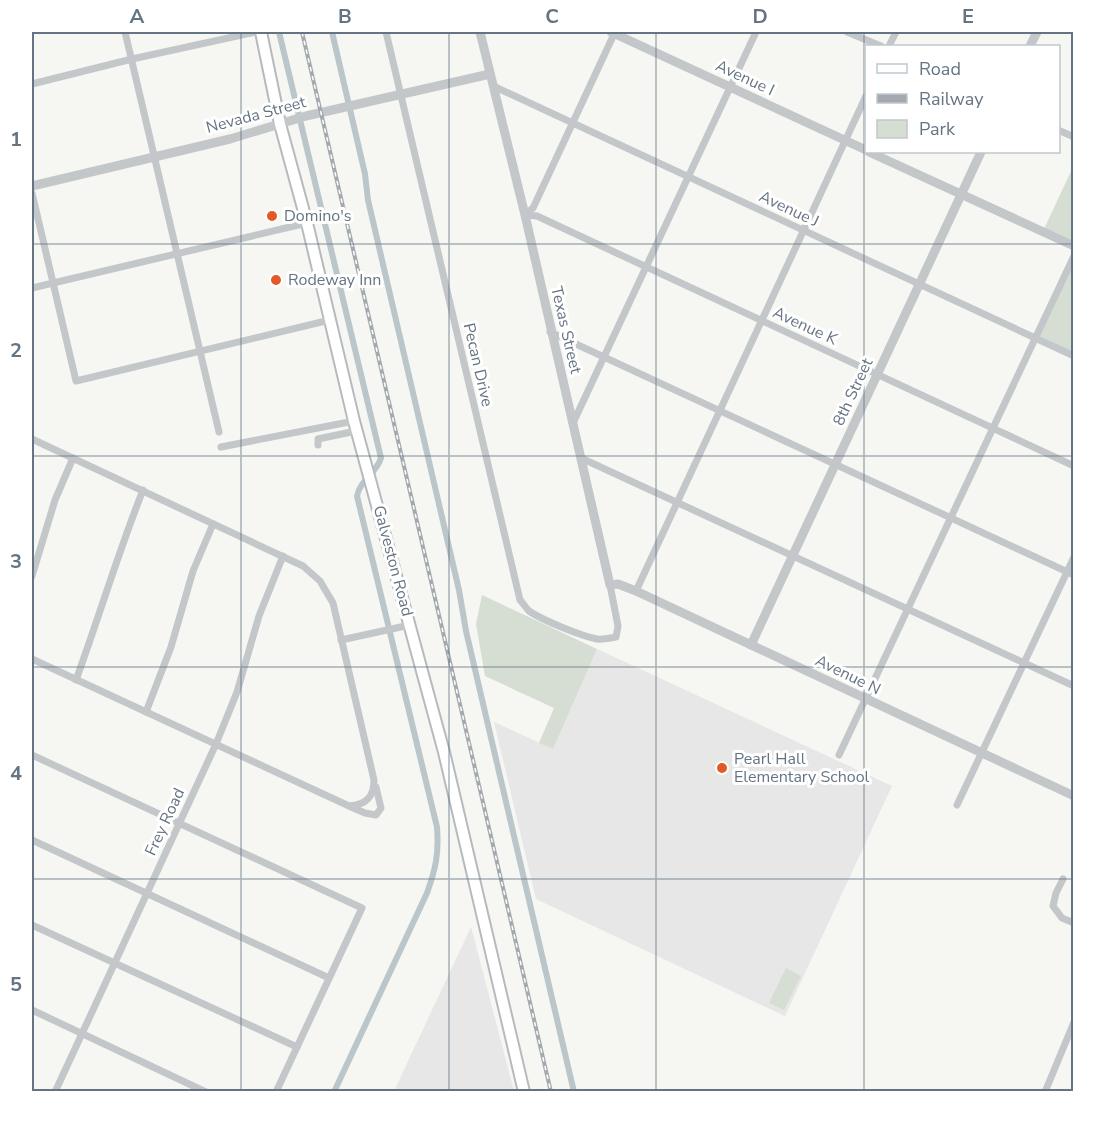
<svg xmlns="http://www.w3.org/2000/svg" width="1105" height="1123" font-family="'Nunito Sans',sans-serif">
	<style>
		.built { fill: #e6e7e6 }
		.green { fill: #d6ddd3 }
		.lines { fill: none; stroke-linecap: round; stroke-linejoin: round }
		.canal { stroke: #bbc6ca; stroke-width: 6 }
		.primary-casing { stroke: #b6babe; stroke-width: 14 }
		.minor { stroke: #c3c7ca; stroke-width: 7 }
		.tertiary { stroke: #c3c7ca; stroke-width: 9 }
		.primary { stroke: #fff; stroke-width: 10 }
		.rail-casing { stroke: #a4a9af; stroke-width: 4 }
		.rail { stroke: #fff; stroke-width: 1.5; stroke-dasharray: 4.5; stroke-linecap: butt }
		.grid { fill: none; stroke: #657483; stroke-width: 1.5; stroke-opacity: 0.55 }
		.poi-dot { fill: #e35925; stroke: #fff; stroke-width: 2 }
		.labels { text-anchor: middle; dominant-baseline: central; stroke-width: 6; stroke-linejoin: round; paint-order: stroke }
		.street-label { font-size: 16px; fill: #657483; stroke: #fff }
		.poi-label { font-size: 16px; fill: #657483; stroke: #fff; text-anchor: start }
		.neatline { fill: none; stroke: #657483; stroke-width: 2 }
		.grid-label { font-size: 20px; text-anchor: middle; font-weight: bold; fill: #657483 }
	</style>
	<rect width="100%" height="100%" fill="#f6f6f2"/>
	<g class="built">
		<path d="M 597,649 L 892,786 L 785,1016 L 536,899 L 494,722 L 553,749 Z"/>
		<path d="M 471,927 L 514,1091 L 394,1091 Z"/>
	</g>
	<g class="green">
		<path d="M 1073,167 L 1073,243 L 1044,229 Z"/>
		<path d="M 1073,262 L 1073,353 L 1039,336 Z"/>
		<path d="M 482,595 L 597,649 L 553,749 L 539,743 L 554,708 L 485,676 L 476,624 Z"/>
		<path d="M 786,968 L 801,976 L 784,1010 L 769,1003 Z"/>
	</g>
	<g class="lines">
		<g class="canal">
			<path d="M 279,32 L 381,458 C 376,474 360,480 357,496 L 437,827 C 439,853 436,868 427,893 L 334,1092"/>
			<path d="M 332,32 L 365,174 L 368,200 L 459,590 L 466,631 L 574,1092"/>
		</g>
		<g class="primary-casing">
			<path id="primary" d="M 261,32 L 280,124 L 307,223 L 354,421 L 444,752 L 524,1092"/>
		</g>
		<g class="minor">
			<path d="M 125,32 L 219,432"/>
			<path d="M 386,32 L 520,600 C 523,603 526,608 529,611 C 542,620 581,636 597,639 C 603,640 610,638 616,637 L 618,626 L 610,585"/>
			<path d="M 847,32 L 881,46"/>
			<path d="M 889,46 L 896,32"/>
			<path d="M 32,84 L 132,59 L 256,32"/>
			<path d="M 493,86 L 1074,356"/>
			<path d="M 1058,130 L 1074,137"/>
			<path d="M 32,193 L 76,381 L 330,320"/>
			<path d="M 525,215 L 537,216 L 1074,466"/>
			<path d="M 525,215 L 533,208 L 615,32"/>
			<path d="M 32,288 L 307,223"/>
			<path d="M 550,332 L 1074,575"/>
			<path d="M 573,423 L 756,32"/>
			<path d="M 32,439 L 303,566 L 320,581 L 333,603 L 374,780 C 374,797 366,805 349,806 L 32,659"/>
			<path d="M 318,445 L 318,439 L 356,431"/>
			<path d="M 221,447 L 354,421"/>
			<path d="M 581,458 L 1074,686"/>
			<path d="M 32,576 L 55,500 L 73,458"/>
			<path d="M 636,591 L 866,96"/>
			<path d="M 341,640 L 410,625"/>
			<path d="M 76,680 C 99,617 118,553 143,490"/>
			<path d="M 146,712 L 171,647 L 193,571 L 213,524"/>
			<path d="M 32,755 L 362,908 L 276,1092"/>
			<path d="M 839,755 L 1074,256"/>
			<path d="M 957,805 L 1074,557"/>
			<path d="M 351,807 L 365,813 L 376,815 L 381,808 L 376,787"/>
			<path d="M 32,840 L 329,978"/>
			<path d="M 1063,879 L 1056,893 L 1053,906 L 1062,918 L 1074,923"/>
			<path d="M 32,925 L 297,1047"/>
			<path d="M 32,1010 L 206,1092"/>
			<path d="M 55,1092 L 216,744 L 237,692 L 259,616 L 283,556"/>
			<path d="M 1045,1092 L 1074,1022"/>
		</g>
		<g class="tertiary">
			<path d="M 480,32 L 525,215 L 610,585 L 618,584 L 636,591 L 1074,796"/>
			<path d="M 611,32 L 866,150"/>
			<path d="M 1030,46 L 1037,32"/>
			<path d="M 869,152 L 1074,246"/>
			<path d="M 32,186 L 230,139 L 306,116 L 490,74"/>
			<path d="M 751,645 L 981,152"/>
		</g>
		<use href="#primary" class="primary"/>
		<g class="rail-casing">
			<path id="rail" d="M 302,32 L 551,1092"/>
		</g>
		<use href="#rail" class="rail"/>
	</g>
	<path class="grid" d="M 241,32 L 241,1092M 449,32 L 449,1092M 656,32 L 656,1092M 864,32 L 864,1092M 32,244 L 1074,244M 32,456 L 1074,456M 32,667 L 1074,667M 32,879 L 1074,879"/>
	<g class="poi-dot">
		<circle cx="272" cy="216" r="6"/>
		<circle cx="276" cy="280" r="6"/>
		<circle cx="722" cy="768" r="6"/>
	</g>
	<g class="labels">
		<g class="street-label">
			<text transform="translate(745 78) rotate(25)">Avenue I</text>
			<text transform="translate(256 115) rotate(-15)">Nevada Street</text>
			<text transform="translate(789 209) rotate(25)">Avenue J</text>
			<text transform="translate(805 326) rotate(25)">Avenue K</text>
			<text transform="translate(566 330) rotate(77)">Texas Street</text>
			<text transform="translate(478 365) rotate(77)">Pecan Drive</text>
			<text transform="translate(853 392) rotate(-65)">8th Street</text>
			<text transform="translate(393 561) rotate(75)">Galveston Road</text>
			<text transform="translate(848 675) rotate(26)">Avenue N</text>
			<text transform="translate(165 822) rotate(-65)">Frey Road</text>
		</g>
		<g class="poi-label">
			<text x="284" y="216">Domino's</text>
			<text x="288" y="280">Rodeway Inn</text>
			<text x="734" y="759">Pearl Hall<tspan x="734" dy="18">Elementary School</tspan></text>
		</g>
	</g>
	<rect width="1105" height="1123" fill="none" stroke="#ffffff" stroke-width="66"/>
	<rect x="865" y="45" width="195" height="108" fill="#ffffff" stroke="#c1c7cd" stroke-width="1.5"/>
	<rect x="877" y="64" width="30" height="9" fill="#ffffff" stroke="#c1c7cd" stroke-width="1.5"/>
	<text x="919" y="75" font-size="18" fill="#657483">Road</text>
	<rect x="877" y="94" width="30" height="9" fill="#a4a9af" stroke="#c1c7cd" stroke-width="1.5"/>
	<text x="919" y="105" font-size="18" fill="#657483">Railway</text>
	<rect x="877" y="120" width="30" height="18" fill="#d6ddd3" stroke="#c1c7cd" stroke-width="1.5"/>
	<text x="919" y="135" font-size="18" fill="#657483">Park</text>
	<rect x="33" y="33" width="1039" height="1057" class="neatline"/>
	<g class="grid-label">
		<text x="137" y="23">A</text>
		<text x="345" y="23">B</text>
		<text x="552" y="23">C</text>
		<text x="760" y="23">D</text>
		<text x="968" y="23">E</text>
		<text x="16" y="146">1</text>
		<text x="16" y="357">2</text>
		<text x="16" y="568">3</text>
		<text x="16" y="780">4</text>
		<text x="16" y="991">5</text>
	</g>
</svg>
